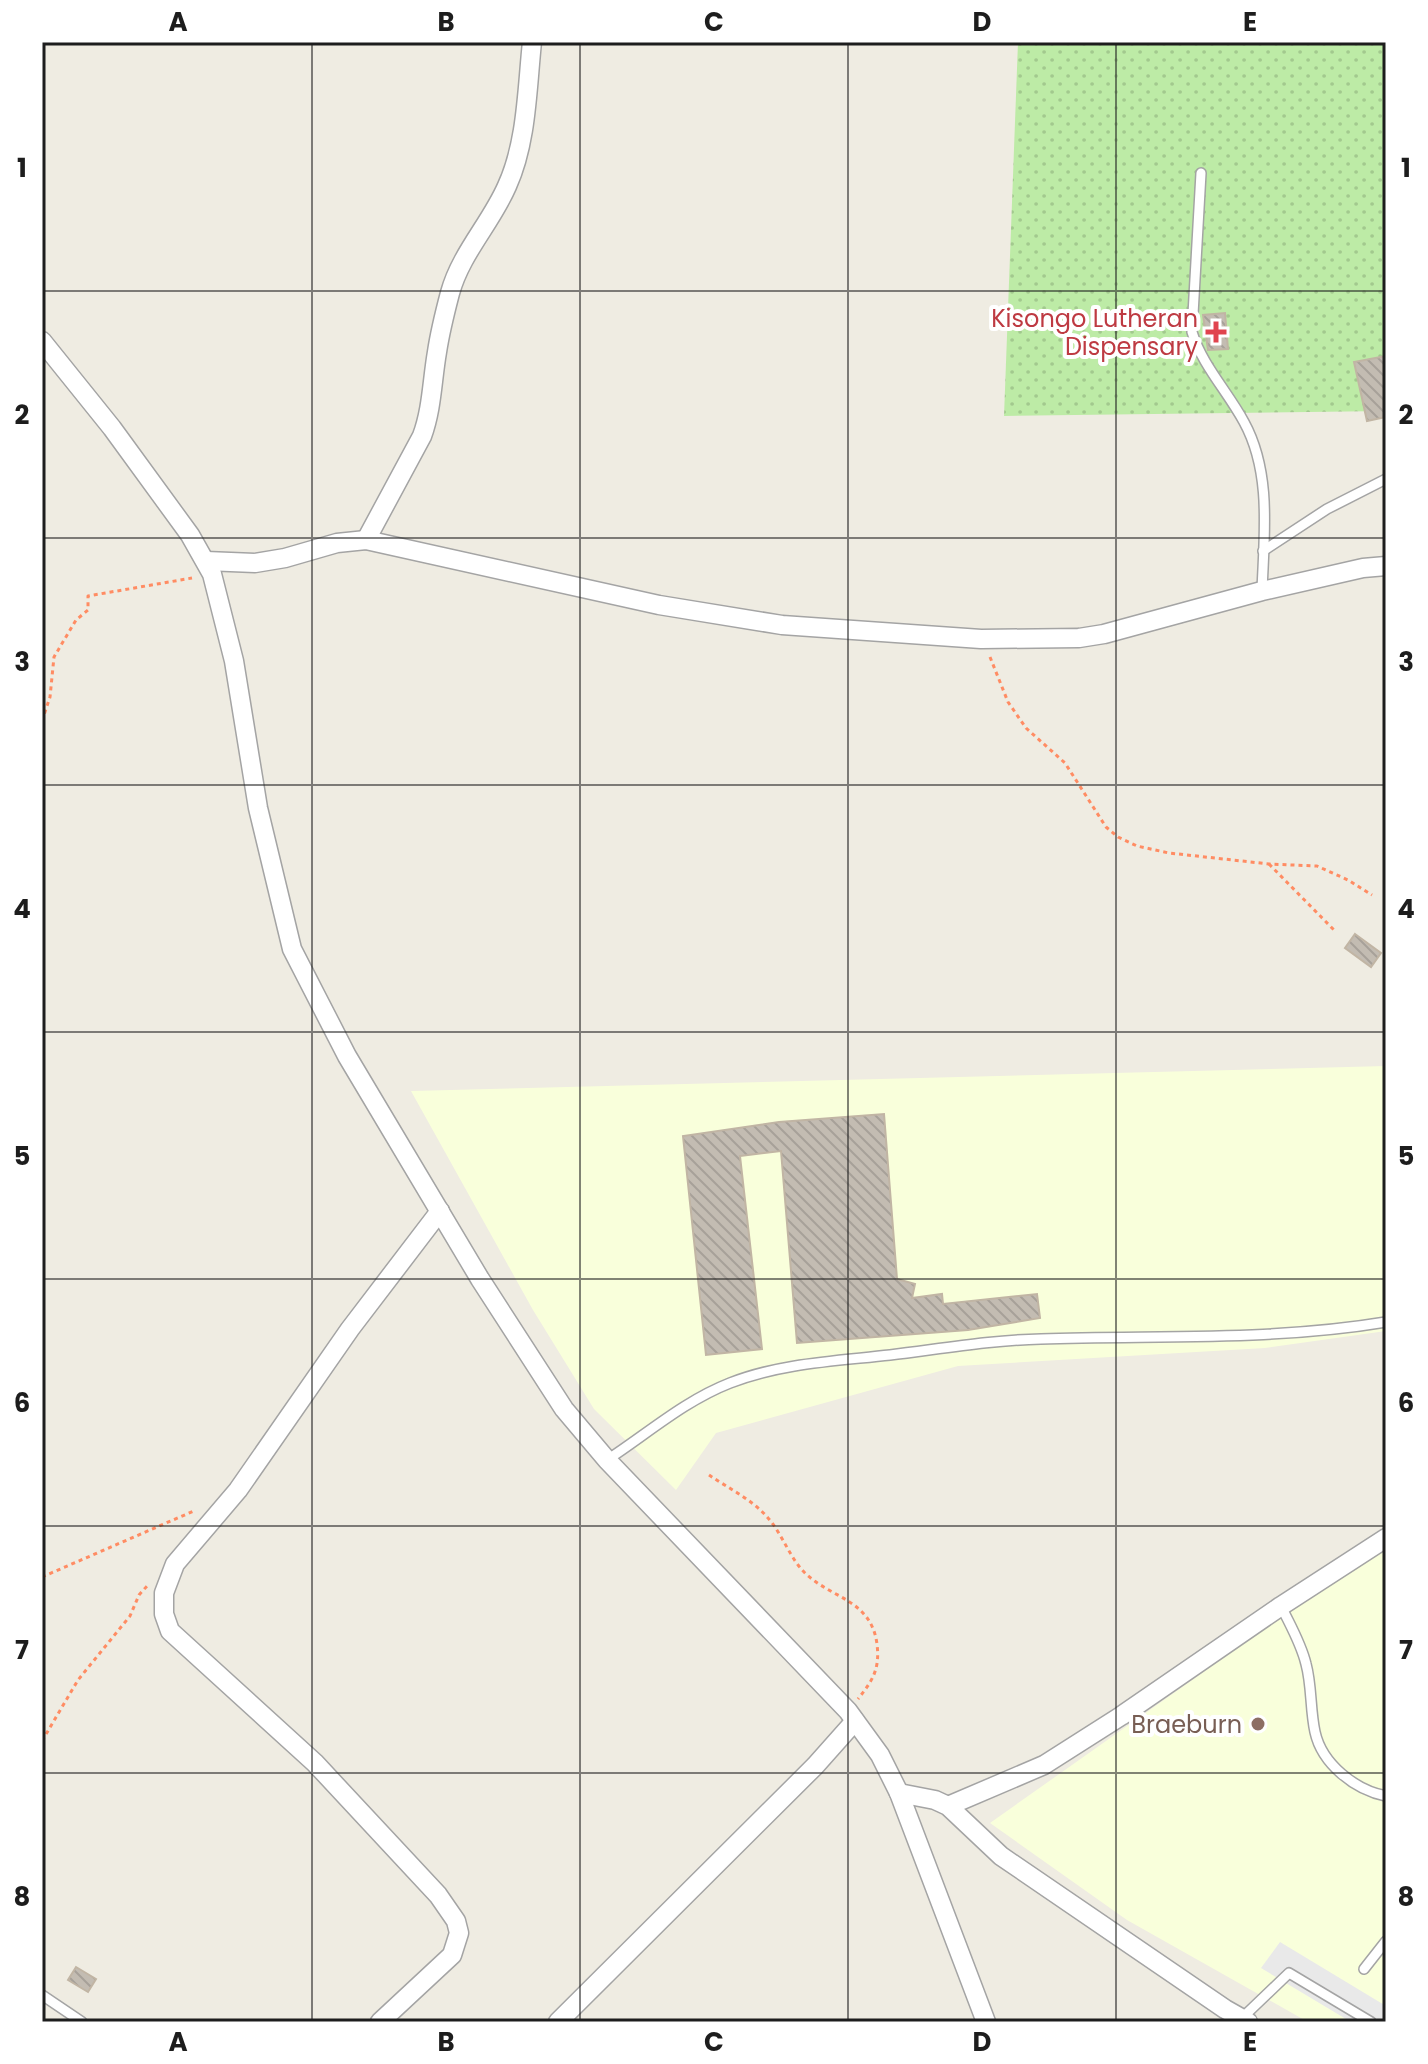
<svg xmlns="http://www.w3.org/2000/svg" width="1428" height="2064" font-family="Poppins,sans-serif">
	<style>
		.education { fill: #f9ffdb }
		.grass { fill: url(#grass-dots) }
		.parking { fill: #e9e9e9 }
		.building { fill: url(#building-back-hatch); stroke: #c1b5a4; stroke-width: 2 }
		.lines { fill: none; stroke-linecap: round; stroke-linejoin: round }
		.service-casing { stroke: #a4a4a4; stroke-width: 12 }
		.minor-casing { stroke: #a4a4a4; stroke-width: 21 }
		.path { stroke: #ff8c63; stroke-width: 3; stroke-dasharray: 4 4; stroke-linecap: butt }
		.service { stroke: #fff; stroke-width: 9 }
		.minor { stroke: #fff; stroke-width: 18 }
		.grid { fill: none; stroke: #1d1d1d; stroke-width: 2; stroke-opacity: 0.55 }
		.health-dot { fill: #e0444e; stroke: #fff; stroke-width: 3 }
		.education-dot { fill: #8d6e63; stroke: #fff; stroke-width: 3 }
		.labels { text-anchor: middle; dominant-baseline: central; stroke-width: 8; stroke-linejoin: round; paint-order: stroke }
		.health-label { font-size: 24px; fill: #be3a42; stroke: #fff; text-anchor: end }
		.education-label { font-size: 24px; fill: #785e54; stroke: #fff; text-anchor: end }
		.neatline { fill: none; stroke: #1d1d1d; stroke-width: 3 }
		.grid-label { font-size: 26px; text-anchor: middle; font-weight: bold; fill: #1d1d1d }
	</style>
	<defs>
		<pattern id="grass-dots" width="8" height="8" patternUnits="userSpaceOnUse" patternTransform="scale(2)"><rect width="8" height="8" fill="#bdeba6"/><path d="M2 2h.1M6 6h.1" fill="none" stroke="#a2c98e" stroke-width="1.8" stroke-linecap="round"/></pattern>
		<pattern id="building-back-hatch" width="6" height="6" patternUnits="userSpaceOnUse" patternTransform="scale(2)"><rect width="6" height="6" fill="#c3bcb2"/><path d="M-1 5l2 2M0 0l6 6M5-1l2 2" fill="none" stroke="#a7a199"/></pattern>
	</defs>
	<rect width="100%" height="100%" fill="#efece2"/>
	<g class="education">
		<path d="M 1386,1066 L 1386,1331 L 1265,1348 L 958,1366 L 716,1433 L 676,1490 L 594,1409 L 533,1310 L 411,1091 Z"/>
		<path d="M 1386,1547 L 1386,2022 L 1308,2022 L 1127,1920 L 990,1823 L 1270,1625 Z"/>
	</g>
	<path class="grass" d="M 1018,42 L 1386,42 L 1386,411 L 1004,416 Z"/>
	<path class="parking" d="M 1280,1942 L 1386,2006 L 1386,2022 L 1351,2022 L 1261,1968 Z"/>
	<g class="building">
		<path d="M 1225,313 L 1228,349 L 1208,350 L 1203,315 Z"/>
		<path d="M 1386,356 L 1386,417 L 1367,421 L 1354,362 Z"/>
		<path d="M 1355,934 L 1381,953 L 1371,967 L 1345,948 Z"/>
		<path d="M 884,1114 L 897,1279 L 915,1284 L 912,1298 L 942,1294 L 943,1304 L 1037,1294 L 1040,1318 L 968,1330 L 797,1343 L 781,1151 L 740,1156 L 762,1349 L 706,1355 L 683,1136 L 779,1122 Z"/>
		<path d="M 76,1967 L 96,1979 L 88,1992 L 68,1980 Z"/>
	</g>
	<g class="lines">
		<g class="service-casing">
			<g id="service">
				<path d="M 1201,173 L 1192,332 C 1202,365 1228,392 1244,422 C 1272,473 1264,535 1262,591"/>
				<path d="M 1263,551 L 1327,509 L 1386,479"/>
				<path d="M 607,1460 C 647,1434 684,1401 730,1383 C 781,1363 837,1361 890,1355 C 940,1349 991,1340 1041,1339 C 1156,1335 1272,1341 1386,1322"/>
				<path d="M 1281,1606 C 1290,1625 1301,1643 1306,1664 C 1312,1686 1310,1709 1315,1732 C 1322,1764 1355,1790 1386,1796"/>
				<path d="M 1364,1969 L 1386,1941"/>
				<path d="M 42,1995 L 82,2022"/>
				<path d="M 1242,2018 L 1289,1973 L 1371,2022"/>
			</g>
		</g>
		<g class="minor-casing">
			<g id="minor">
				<path d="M 42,341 L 112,428 L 190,535 L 212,574 L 234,661 L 258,808 L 292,949 L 347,1056 L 480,1279 L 564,1409 L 607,1460 L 848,1711 L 880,1755 L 899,1793 L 986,2022"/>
				<path d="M 366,540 L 422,436 C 432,409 432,381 437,352 C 440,332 445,312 450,293 C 461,253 491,223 507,186 C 527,142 527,89 532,42"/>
				<path d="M 206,561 L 255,563 L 285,558 L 337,543 L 366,540 L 659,605 L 782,625 L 981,639 L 1079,638 L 1104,634 L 1262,591 L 1363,568 L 1386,566"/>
				<path d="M 899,1793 L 935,1800 L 948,1806 L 1001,1856 L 1225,2009 L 1248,2022"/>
				<path d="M 948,1806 L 1044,1765 L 1121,1716 L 1281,1606 L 1386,1538"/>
				<path d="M 380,2022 L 452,1955 L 459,1933 L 456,1921 L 438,1895 L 315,1763 L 170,1631 L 164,1614 L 164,1593 L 175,1564 L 238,1490 L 350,1329 L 440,1211"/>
				<path d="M 558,2022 L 815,1766 L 855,1721"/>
			</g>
		</g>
		<g class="path">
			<path d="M 990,657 L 1008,702 L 1026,728 L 1065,763 L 1106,827 L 1118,837 L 1137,846 L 1169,853 L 1269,864 L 1317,866 L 1348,880 L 1372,895"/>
			<path d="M 42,721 L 50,697 L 54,657 L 76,620 L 88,610 L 88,596 L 192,578"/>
			<path d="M 1269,864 L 1335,931"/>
			<path d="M 709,1475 C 728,1488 753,1500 768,1518 C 783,1535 790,1559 806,1574 C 833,1599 871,1600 877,1644 C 880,1669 873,1680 858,1699"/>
			<path d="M 42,1577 L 196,1510"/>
			<path d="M 42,1741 L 78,1680 L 130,1616 L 139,1595 L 147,1586"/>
		</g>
		<use href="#service" class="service"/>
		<use href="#minor" class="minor"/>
	</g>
	<path class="grid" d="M 312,42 L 312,2022M 580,42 L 580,2022M 848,42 L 848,2022M 1116,42 L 1116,2022M 42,291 L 1386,291M 42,538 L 1386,538M 42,785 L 1386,785M 42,1032 L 1386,1032M 42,1279 L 1386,1279M 42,1526 L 1386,1526M 42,1773 L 1386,1773"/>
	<path class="health-dot" d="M1212 320h8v8h8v8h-8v8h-8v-8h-8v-8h8z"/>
	<circle class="education-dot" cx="1258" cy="1724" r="8"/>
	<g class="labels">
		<g class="health-label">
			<text x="1198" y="318">Kisongo Lutheran<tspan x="1198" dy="28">Dispensary</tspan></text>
		</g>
		<g class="education-label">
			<text x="1242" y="1724">Braeburn</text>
		</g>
	</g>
	<rect width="1428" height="2064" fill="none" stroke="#ffffff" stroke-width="88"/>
	<rect x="44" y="44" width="1340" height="1976" class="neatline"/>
	<g class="grid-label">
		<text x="178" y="31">A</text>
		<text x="446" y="31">B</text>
		<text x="714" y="31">C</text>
		<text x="982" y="31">D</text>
		<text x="1250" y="31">E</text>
		<text x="22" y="177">1</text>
		<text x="1406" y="177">1</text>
		<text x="22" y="424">2</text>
		<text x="1406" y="424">2</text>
		<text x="22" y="671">3</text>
		<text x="1406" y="671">3</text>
		<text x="22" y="918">4</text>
		<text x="1406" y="918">4</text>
		<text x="22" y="1165">5</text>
		<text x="1406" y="1165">5</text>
		<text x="22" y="1412">6</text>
		<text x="1406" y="1412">6</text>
		<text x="22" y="1659">7</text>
		<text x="1406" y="1659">7</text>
		<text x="22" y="1906">8</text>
		<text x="1406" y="1906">8</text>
		<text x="178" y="2051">A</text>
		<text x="446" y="2051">B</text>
		<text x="714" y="2051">C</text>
		<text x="982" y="2051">D</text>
		<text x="1250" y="2051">E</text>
	</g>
</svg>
